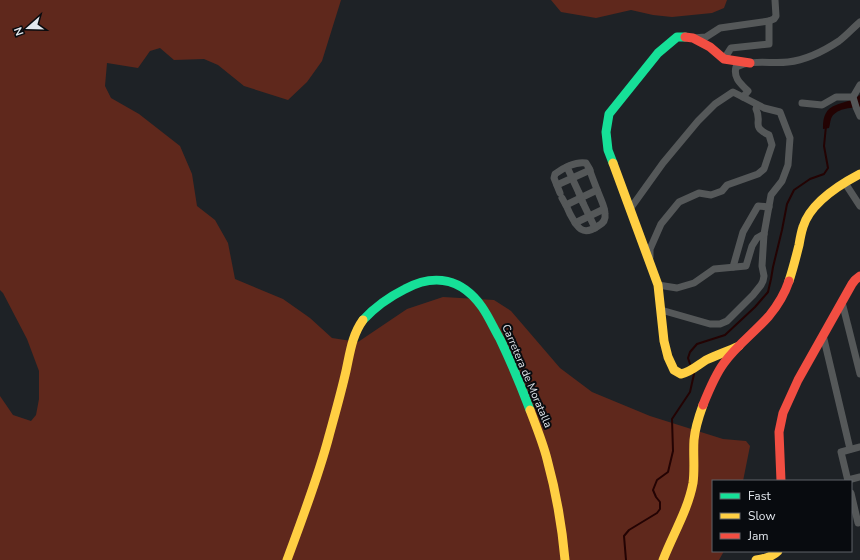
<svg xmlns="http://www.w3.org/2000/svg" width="860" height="560" font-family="'Nunito Sans',sans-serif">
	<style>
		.green { fill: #5f281c }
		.water { fill: #230303 }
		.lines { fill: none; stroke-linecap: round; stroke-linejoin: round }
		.stream { stroke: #230303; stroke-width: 2 }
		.street { stroke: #555859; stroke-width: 7 }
		.fast { stroke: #16e098; stroke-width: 9 }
		.slow { stroke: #ffcf43; stroke-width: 9 }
		.jam { stroke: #f24e42; stroke-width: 9 }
		.street-bridge { stroke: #555859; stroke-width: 7 }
		.labels { text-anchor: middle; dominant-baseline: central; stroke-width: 4; stroke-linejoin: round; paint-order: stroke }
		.street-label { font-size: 11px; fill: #e2e7ed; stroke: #080b0f }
	</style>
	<rect width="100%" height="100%" fill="#1e2226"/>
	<g class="green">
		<path d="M 0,0 L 341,0 L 322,61 L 307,82 L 288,100 L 244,86 L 218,65 L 204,59 L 174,60 L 160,48 L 150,51 L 138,68 L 107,63 L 105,86 L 111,98 L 139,114 L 180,146 L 192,174 L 197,206 L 215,220 L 228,243 L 235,279 L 283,299 L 310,318 L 332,338 L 358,342 L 407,309 L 443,297 L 494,300 L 511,311 L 560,368 L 592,392 L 650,416 L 723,439 L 746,441 L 750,446 L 743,481 L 713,481 L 713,551 L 724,551 L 719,560 L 0,560 L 0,396 L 13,415 L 31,421 L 36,415 L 39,399 L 39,371 L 27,339 L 3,293 L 0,290 Z"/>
		<path d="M 551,0 L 727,0 L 724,8 L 712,13 L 672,17 L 653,15 L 631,10 L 596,18 L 561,12 Z"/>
	</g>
	<path class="water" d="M 860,95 L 860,107 C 851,108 835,108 831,119 C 830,122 830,125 829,128 L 823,129 C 823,124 823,118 826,113 C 830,105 840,104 848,101 C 852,100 856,97 860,95 Z"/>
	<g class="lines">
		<g class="stream">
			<path d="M 690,364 L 688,358 L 690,352 L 697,344 L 725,335 L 755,307 L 768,292 L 771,279 L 773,267 L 782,230 L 787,204 L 794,190 L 810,179 L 824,174 L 828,168 L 824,146 L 826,126"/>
			<path d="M 626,560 L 624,536 L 629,530 L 657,513 L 660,509 L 660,502 L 656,497 L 653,490 L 657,480 L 668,472 L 673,451 L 672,419 L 690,392 L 694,374"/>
		</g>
		<g class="street">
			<path d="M 693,38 L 706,37 L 720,28 L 769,21 L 774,19 L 776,16 L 775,0"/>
			<path d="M 724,59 L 731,48 L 769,44 L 769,21"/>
			<path d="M 860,85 L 853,97 L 856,107 L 860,116"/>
			<path d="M 743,97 L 748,91 C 741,84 733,78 736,67 C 752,59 771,64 788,62 C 806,60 824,51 839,41 C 846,36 853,28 860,22"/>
			<path d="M 802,103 L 822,105 L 836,97 L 853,97"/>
			<path d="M 567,167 L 579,193"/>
			<path d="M 845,183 L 860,206"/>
			<path d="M 557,185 L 590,170"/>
			<path d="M 560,193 L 554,178 L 555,174 C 563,168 576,161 586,163 L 589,168 C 592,177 596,187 600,197 C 602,202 605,208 605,214 C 606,220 602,224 598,226 C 582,237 577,227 570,214 C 568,209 565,203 562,198"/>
			<path d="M 583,203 L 595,228"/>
			<path d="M 566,205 L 597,190"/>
			<path d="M 630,209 L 663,163 L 698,121 L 715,104 L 733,92 L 764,108 L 780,112 L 790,138 L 788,165 L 782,181 L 771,195 L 764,234 L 762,266 L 764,276 L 763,281 L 761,285 L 753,295 L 727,321 L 720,324 L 710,324 L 661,310"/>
			<path d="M 575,223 L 604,209"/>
			<path d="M 650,257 L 650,249 L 661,224 L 679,202 L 699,193 L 711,195 L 722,191 L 727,185 L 758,174 L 764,169 L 772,145 L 769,135 C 750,126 763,123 756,109 L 757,105"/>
			<path d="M 733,267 L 743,232 L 758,206 L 769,207"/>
			<path d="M 658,285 L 677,288 L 694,283 L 714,269 L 746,266 L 752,246 L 757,238 L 764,234"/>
			<path d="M 842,302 L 860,374"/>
			<path d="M 823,335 L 850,449"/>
			<path d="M 848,480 L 860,477"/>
			<path d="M 848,481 L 841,452 L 860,447"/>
			<path d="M 851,493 L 858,523"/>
		</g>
		<g class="fast">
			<path d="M 613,163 L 608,150 L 606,132 L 609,114 L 658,53 L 677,37 L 685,37"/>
			<path d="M 363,320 C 375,307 389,297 405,289 C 435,273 462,279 482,307 C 489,317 494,329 500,339 C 511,362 521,386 530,410"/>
		</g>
		<g class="slow">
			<path d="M 613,163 L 658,285 L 664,341 L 668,357 L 674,370 L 681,374 C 691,372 698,365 706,360 C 717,355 728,351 739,346"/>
			<path d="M 789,281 C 793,269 796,257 799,245 C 800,239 801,233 803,227 C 810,204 839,185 860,174"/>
			<path d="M 530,410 C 536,426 543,443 547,459 C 556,492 562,526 565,560"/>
			<path d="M 287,560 C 302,519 318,478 329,436 C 335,414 341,393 346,371 C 350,353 352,335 363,320"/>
			<path d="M 663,560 C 673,534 688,510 693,483 C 695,469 693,454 694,440 C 695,428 699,416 703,405"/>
			<path d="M 756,560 C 765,559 772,557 778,551"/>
		</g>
		<g class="jam">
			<path d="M 685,37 L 693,38 L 710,47 L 724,59 L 750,63"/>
			<path d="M 703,405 C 709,390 715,375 724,363 C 737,345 755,332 769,316 C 778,305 785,293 789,281"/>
			<path d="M 781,481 L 779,432 L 783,413 L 798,380 L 852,284 L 855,280 L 860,276"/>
		</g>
		<path class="street-bridge" d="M 579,193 L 583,203"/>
	</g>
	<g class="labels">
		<g class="street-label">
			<text transform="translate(527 376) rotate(67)">Carretera de Moratalla</text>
		</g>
	</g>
	<rect x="712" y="480" width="140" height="72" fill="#080b0f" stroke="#5f6368"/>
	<rect x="720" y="493" width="20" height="6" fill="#16e098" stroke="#5f6368"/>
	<text x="748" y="500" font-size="12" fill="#e2e7ed">Fast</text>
	<rect x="720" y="513" width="20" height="6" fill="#ffcf43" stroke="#5f6368"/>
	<text x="748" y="520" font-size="12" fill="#e2e7ed">Slow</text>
	<rect x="720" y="533" width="20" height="6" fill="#f24e42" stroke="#5f6368"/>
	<text x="748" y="540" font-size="12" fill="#e2e7ed">Jam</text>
	<g transform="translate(28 28) rotate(250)" stroke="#080b0f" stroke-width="3" paint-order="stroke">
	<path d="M0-3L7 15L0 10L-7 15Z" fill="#e2e7ed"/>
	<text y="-6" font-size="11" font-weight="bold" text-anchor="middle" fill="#e2e7ed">N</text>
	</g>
</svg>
